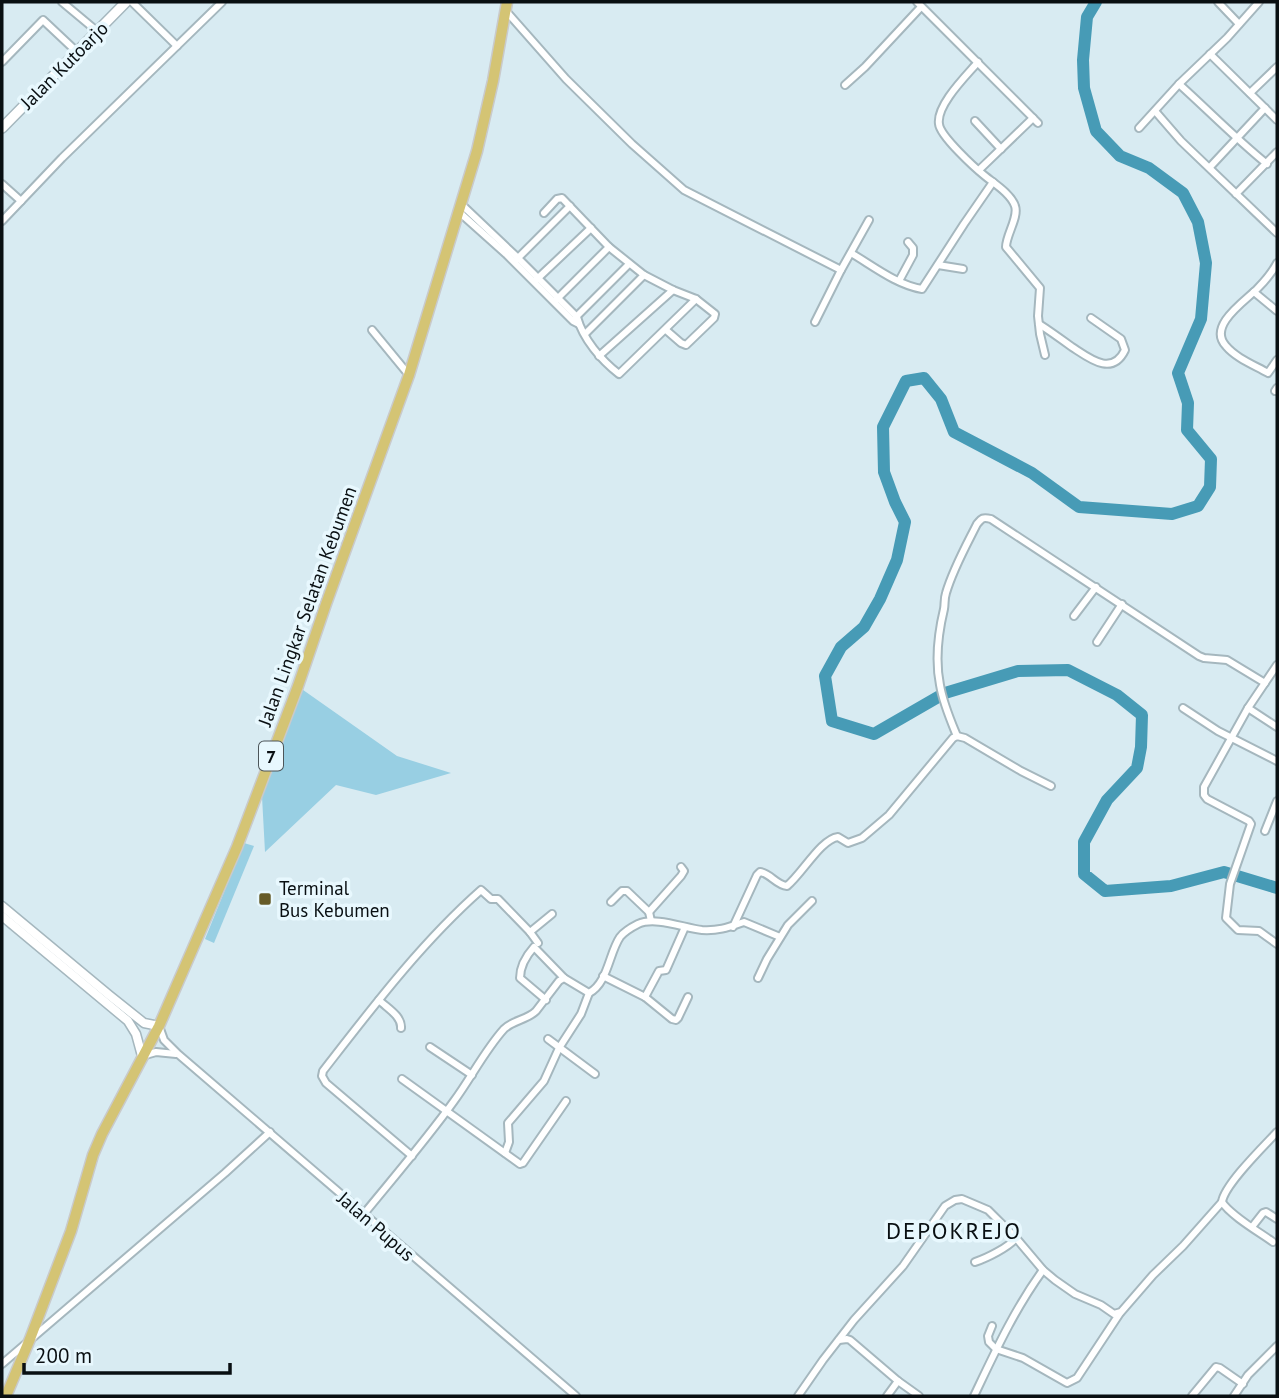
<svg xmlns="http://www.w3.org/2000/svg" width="1279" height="1398" font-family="'PT Sans',sans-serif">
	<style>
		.green { fill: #98cfe3 }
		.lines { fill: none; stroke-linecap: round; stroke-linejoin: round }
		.river { stroke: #479bb6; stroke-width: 12 }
		.minor-casing { stroke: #a5b7be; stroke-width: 10 }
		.tertiary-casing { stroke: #a5b7be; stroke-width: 11 }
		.secondary-casing { stroke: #a5b7be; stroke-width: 12 }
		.trunk-casing { stroke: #c9cacb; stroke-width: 13 }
		.minor { stroke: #fff; stroke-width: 6 }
		.tertiary { stroke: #fff; stroke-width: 8 }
		.secondary { stroke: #fff; stroke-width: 9 }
		.trunk { stroke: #d4c474; stroke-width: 10 }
		.poi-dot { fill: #665b28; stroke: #e8f8fe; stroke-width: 2.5 }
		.labels { text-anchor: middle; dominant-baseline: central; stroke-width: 7; stroke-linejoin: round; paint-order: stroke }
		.shield { fill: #e8f8fe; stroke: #4c5559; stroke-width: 2 }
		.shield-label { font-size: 18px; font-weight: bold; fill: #090f12 }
		.street-label { font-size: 19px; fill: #090f12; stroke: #e8f8fe }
		.poi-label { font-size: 19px; fill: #090f12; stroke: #e8f8fe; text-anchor: start }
		.quarter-label { font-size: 23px; letter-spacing: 2px; fill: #090f12; stroke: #e8f8fe }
	</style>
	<rect width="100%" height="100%" fill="#d8ebf2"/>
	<g class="green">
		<path d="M 296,685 L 397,756 L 451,773 L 376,795 L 336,785 L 265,852 L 261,778 Z"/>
		<path d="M 244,843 L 254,846 L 214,943 L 205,939 Z"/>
	</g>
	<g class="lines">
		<path class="river" d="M 1096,2 L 1087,17 L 1083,60 L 1084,88 L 1096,131 L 1120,156 L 1149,168 L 1183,193 L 1198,222 L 1206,263 L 1201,319 L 1178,373 L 1188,403 L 1187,430 L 1211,459 L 1210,487 L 1198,506 L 1172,514 L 1079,507 L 1032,473 L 954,432 L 941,399 L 924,378 L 906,381 L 883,427 L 884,472 L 895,502 L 905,522 L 897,560 L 880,599 L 864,627 L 841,647 L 825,676 L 832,721 L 874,734 L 945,693 L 1018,671 L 1068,670 L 1117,695 L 1142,715 L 1141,747 L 1137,768 L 1107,800 L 1084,842 L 1084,874 L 1105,891 L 1171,886 L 1224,872 L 1277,888"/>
		<g class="minor-casing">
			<g id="minor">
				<path d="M 62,2 L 98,32"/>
				<path d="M 132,2 L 177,46"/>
				<path d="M 917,2 L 1038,123"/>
				<path d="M 1218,2 L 1239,24"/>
				<path d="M 506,11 L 566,79 L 632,144 L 684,190 L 841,270"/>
				<path d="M 1210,54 L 1277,120"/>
				<path d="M 2,62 L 43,20 L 77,52"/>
				<path d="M 978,62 C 967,75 936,105 939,124 C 940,136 975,168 985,176 C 995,184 1011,194 1015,206 C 1019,217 1006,235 1006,247 L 1040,288 L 1038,316 L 1040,334 L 1045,355"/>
				<path d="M 1179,84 C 1208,110 1236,139 1267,164"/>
				<path d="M 845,85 L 865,67 L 921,7"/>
				<path d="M 1250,93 L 1277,67"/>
				<path d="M 1155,111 L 1181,141 L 1277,233"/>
				<path d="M 975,121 L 1001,149"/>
				<path d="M 1139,128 L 1179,84 L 1227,38 L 1259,2"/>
				<path d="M 1210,167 L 1265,108"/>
				<path d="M 979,170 L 1033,118"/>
				<path d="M 2,184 L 21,201"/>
				<path d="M 1236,194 L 1277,152"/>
				<path d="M 461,204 L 518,258 L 577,317 C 583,339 601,360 619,374 L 696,299"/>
				<path d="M 459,212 L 506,254 L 573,321 L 579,324"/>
				<path d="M 544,213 L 557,199 L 562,198 L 609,247 L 644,275 L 673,290 L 696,299 L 715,314 L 714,318 L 686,345 L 681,343 L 666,330"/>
				<path d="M 2,221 L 62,158 L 222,2"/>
				<path d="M 851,253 C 873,266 897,285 922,289 L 964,224 L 993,182"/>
				<path d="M 517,259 L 570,206"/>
				<path d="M 1277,263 C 1272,273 1265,281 1257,289 C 1245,301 1207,326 1226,346 C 1236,358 1254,365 1268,373 L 1277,360"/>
				<path d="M 938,265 L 963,269"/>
				<path d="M 536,280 L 591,228"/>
				<path d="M 899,281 L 913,255 L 913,248 L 908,242"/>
				<path d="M 1254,292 L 1277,311"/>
				<path d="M 556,300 L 609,247"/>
				<path d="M 576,317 L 629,264"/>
				<path d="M 815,322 L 841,270 L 869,220"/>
				<path d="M 1039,324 C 1050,331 1061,339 1072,347 C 1089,358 1112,377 1125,350 L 1121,339 L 1091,318"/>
				<path d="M 372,330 L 409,375"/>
				<path d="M 585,334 L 644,275"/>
				<path d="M 599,356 L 673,290"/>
				<path d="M 1275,391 L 1277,388"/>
				<path d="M 1074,616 L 1096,587"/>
				<path d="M 1097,642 L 1122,604"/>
				<path d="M 1277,665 L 1248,708 L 1204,787 L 1204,795 L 1207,799 L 1249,821 L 1251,824 L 1230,884 L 1226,918 L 1238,930 L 1259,931 L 1277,944"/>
				<path d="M 1183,708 L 1218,731 L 1277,761"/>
				<path d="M 1248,708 L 1277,727"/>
				<path d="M 957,736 C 950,719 943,703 940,685 C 935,660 938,634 944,609 C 945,604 944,599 946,593 C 953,569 966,546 977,524 C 982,518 983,517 991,519 L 1199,656 L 1204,658 L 1227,660 L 1265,683"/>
				<path d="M 1265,831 L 1277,801"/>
				<path d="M 611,902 L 622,891 L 627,891 L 649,912 L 651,921"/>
				<path d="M 649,912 L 681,876 L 684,871 L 681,867"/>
				<path d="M 733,927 L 757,875 L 760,872 C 770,873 776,885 787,886 C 802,874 821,839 838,837 L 848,843 L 862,838 L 889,815 L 953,738 L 957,736 L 965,738 L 1021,771 L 1051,786"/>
				<path d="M 530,932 L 552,914"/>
				<path d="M 603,976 L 645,997 L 672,1019 L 676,1020 L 678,1018 L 688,997"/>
				<path d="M 758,978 L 767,959 L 788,925 L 812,901"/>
				<path d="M 645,997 L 659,971 L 666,970 L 685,927"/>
				<path d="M 379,1000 C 387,1008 402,1016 401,1028"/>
				<path d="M 546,1000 L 520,978 C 520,966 526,956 534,947 L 564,978 L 589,993 C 608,983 609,953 620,937 C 624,932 632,927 638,924 C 655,916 684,928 702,930 C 719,931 729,927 744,922 L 780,937"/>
				<path d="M 159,1026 L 164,1040 L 178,1054 L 576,1396"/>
				<path d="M 548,1039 L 595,1074"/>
				<path d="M 430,1047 L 472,1075"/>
				<path d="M 142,1056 L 156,1052 L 176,1054"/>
				<path d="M 402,1079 L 520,1164 L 523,1163 L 566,1101"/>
				<path d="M 505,1153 L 509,1142 L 508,1123 L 544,1081 L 559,1048 L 581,1014 L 589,993"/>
				<path d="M 412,1156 L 326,1083 L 322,1076 L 323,1071 C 372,1008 421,943 481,890 L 491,899 L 498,899 L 530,932 L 538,943"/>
				<path d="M 363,1215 C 394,1177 426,1140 454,1101 C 471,1078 485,1050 504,1029 C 513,1020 527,1020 536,1011 L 559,981 L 564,978"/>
				<path d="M 1252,1227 L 1263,1213 L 1266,1212 L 1277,1219"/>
				<path d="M 1273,1242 C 1259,1232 1230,1215 1222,1202 C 1224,1185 1264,1146 1277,1132"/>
				<path d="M 975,1262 C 987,1258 1009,1247 1016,1238"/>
				<path d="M 992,1326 L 988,1336 L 989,1342 L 996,1349 L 1023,1358 L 1067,1383 L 1077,1378 L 1120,1313"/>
				<path d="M 839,1340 L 847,1339 L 850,1340 L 898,1381 L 919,1396"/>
				<path d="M 2,1364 L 225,1173 L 270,1132"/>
				<path d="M 798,1396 L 823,1360 L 854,1320 L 903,1266 L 945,1206 L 955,1200 L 962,1199 L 988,1210 L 1016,1238 L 1043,1270 L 1055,1280 L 1075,1294 L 1101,1305 L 1114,1314 L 1121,1312 L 1153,1275 L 1183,1246 L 1222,1202"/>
				<path d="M 887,1396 L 898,1381"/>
				<path d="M 974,1396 C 995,1352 1014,1310 1043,1270"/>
				<path d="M 1192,1396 L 1216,1367 L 1220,1368 L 1243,1384"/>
				<path d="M 1234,1396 L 1248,1375 L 1277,1346"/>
			</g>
		</g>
		<g class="tertiary-casing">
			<g id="tertiary">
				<path d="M 2,906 L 109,995 L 144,1023 L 159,1026"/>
				<path d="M 2,916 L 128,1021 L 136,1034 L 142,1056"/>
			</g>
		</g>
		<g class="secondary-casing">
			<path id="secondary" d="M 2,128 L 126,2"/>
		</g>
		<g class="trunk-casing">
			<path id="trunk" d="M 6,1396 L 30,1339 L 71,1231 L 93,1155 L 102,1134 L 159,1026 L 237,847 L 298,686 L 326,604 L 409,375 L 477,151 L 493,81 L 507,2"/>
		</g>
		<use href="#minor" class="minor"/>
		<use href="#tertiary" class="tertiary"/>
		<use href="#secondary" class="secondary"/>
		<use href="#trunk" class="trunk"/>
	</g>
	<rect class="poi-dot" x="258" y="892" width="14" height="14" rx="3.5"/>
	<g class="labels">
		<rect class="shield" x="259" y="741.5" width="24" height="29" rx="5"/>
		<g class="shield-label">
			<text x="271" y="756">7</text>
		</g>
		<g class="street-label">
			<text transform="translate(64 65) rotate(-45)">Jalan Kutoarjo</text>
			<text transform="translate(307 606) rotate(-70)">Jalan Lingkar Selatan Kebumen</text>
			<text transform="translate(376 1226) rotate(41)">Jalan Pupus</text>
		</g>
		<g class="poi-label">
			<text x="279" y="888">Terminal<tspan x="279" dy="22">Bus Kebumen</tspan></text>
		</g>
		<g class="quarter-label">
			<text x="954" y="1230">DEPOKREJO</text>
		</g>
	</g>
	<rect width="1279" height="1398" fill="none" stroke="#090f12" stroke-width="7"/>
	<path d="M24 1363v10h206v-10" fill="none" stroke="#090f12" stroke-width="3.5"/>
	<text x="35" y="1363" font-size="21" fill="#090f12" stroke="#e8f8fe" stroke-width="5" paint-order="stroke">200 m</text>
</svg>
